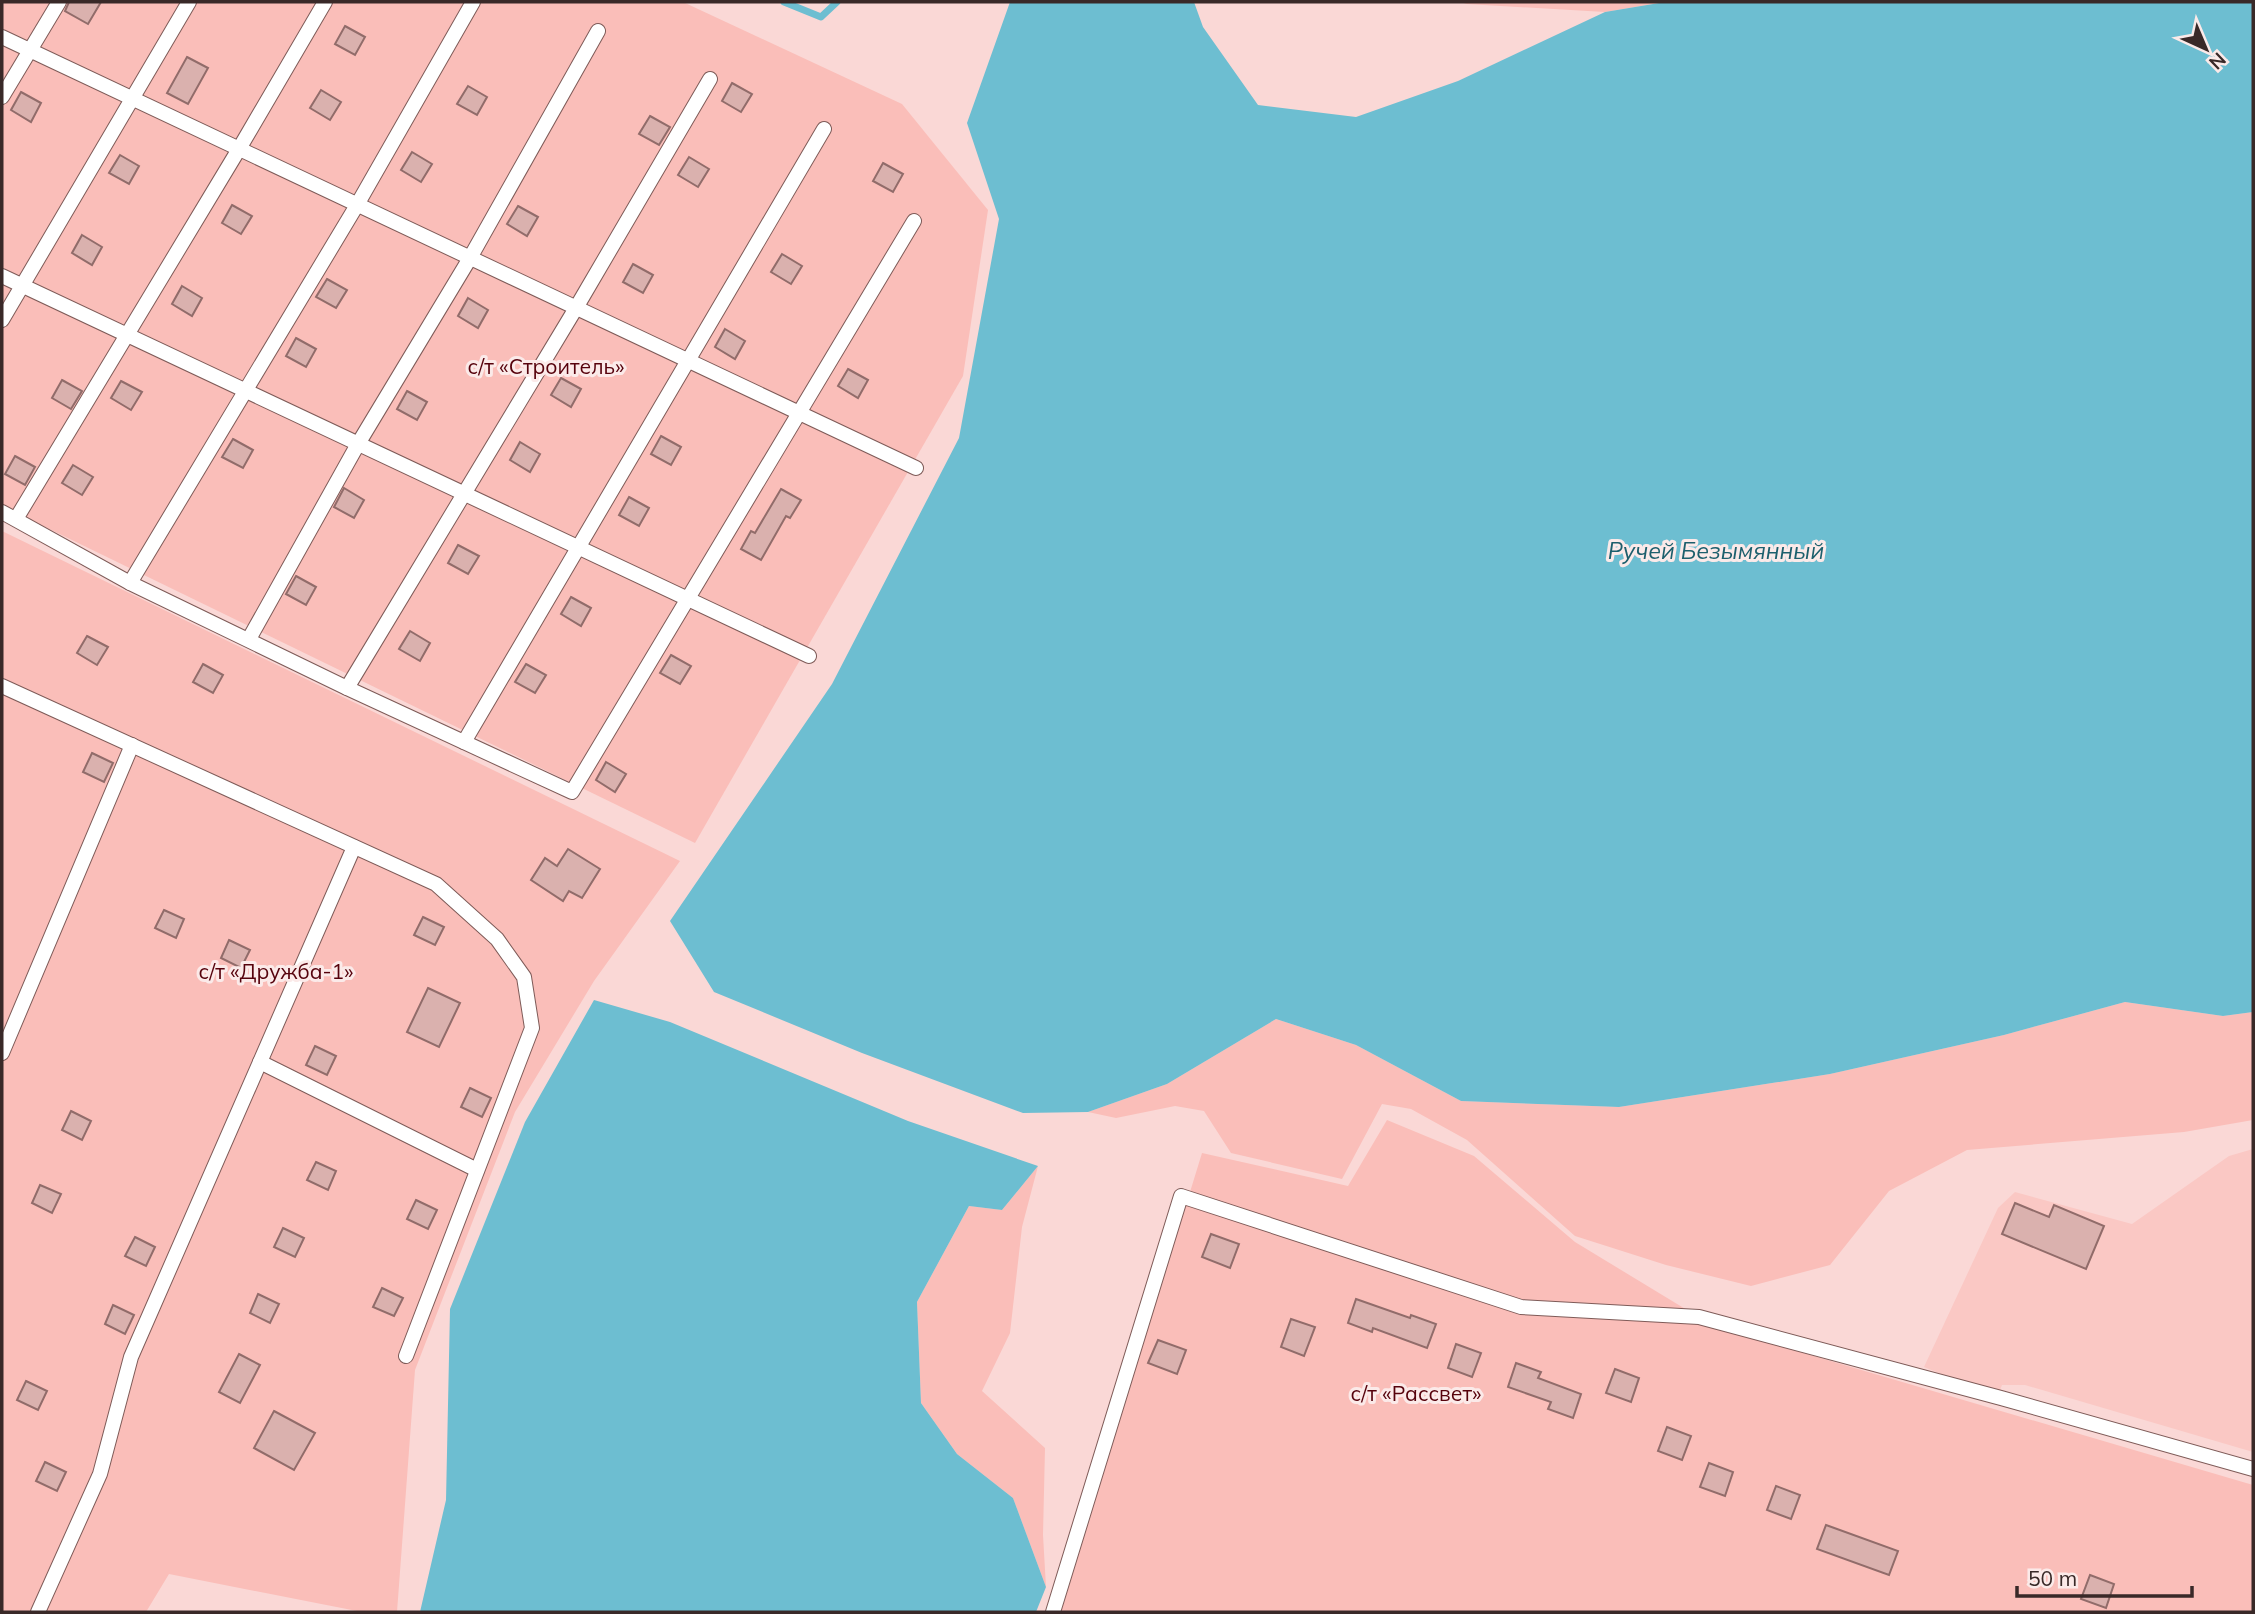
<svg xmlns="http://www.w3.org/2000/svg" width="2255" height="1614" font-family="Mulish,sans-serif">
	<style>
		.built { fill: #fac8c4 }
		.green { fill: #fabeb9 }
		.water { fill: #6dbed1 }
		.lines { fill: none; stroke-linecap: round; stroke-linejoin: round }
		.stream { stroke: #6dbed1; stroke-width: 7 }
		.building { fill: #dab1ae; stroke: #916c6a; stroke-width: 2 }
		.lane-casing { stroke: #7e5b58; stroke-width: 16 }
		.lane { stroke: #fff; stroke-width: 14 }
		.labels { text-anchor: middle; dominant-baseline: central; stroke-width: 6; stroke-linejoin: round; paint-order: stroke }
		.park-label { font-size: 21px; fill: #56020c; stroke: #fbeae9 }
		.water-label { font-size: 23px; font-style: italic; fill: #1d5f6d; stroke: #fbeae9 }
	</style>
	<rect width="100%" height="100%" fill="#fad8d6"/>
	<path class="built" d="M 2253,1149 L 2253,1452 L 2025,1385 L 2002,1385 L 2000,1390 L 1959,1381 L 1924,1367 L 1998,1208 L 2015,1192 L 2132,1224 L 2229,1156 Z"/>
	<g class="green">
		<path d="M 2,2 L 683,2 L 902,104 L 988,210 L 963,376 L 695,843 L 2,506 Z"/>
		<path d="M 1460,2 L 1665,2 L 1605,12 L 1467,4 Z"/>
		<path d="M 2,531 L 680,861 L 594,981 L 515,1112 L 415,1370 L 397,1612 L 362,1612 L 169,1574 L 146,1612 L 2,1612 Z"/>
		<path d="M 2125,1002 L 2223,1016 L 2253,1012 L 2253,1120 L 2184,1132 L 1967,1150 L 1889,1191 L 1830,1265 L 1751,1286 L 1666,1265 L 1575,1236 L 1467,1140 L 1411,1109 L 1382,1104 L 1342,1179 L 1231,1153 L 1204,1111 L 1175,1106 L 1116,1118 L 1088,1112 L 1167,1084 L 1276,1019 L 1356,1045 L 1461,1101 L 1619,1107 L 1830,1074 L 2004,1035 Z"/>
		<path d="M 1387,1120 L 1474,1156 L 1575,1242 L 1715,1327 L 2253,1485 L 2253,1612 L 1061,1612 L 1202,1153 L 1348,1186 Z"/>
		<path d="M 1038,1166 L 1022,1227 L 1010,1333 L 982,1391 L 1045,1448 L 1043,1535 L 1046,1587 L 1013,1498 L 957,1454 L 921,1403 L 917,1302 L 969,1206 L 1002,1210 Z"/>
	</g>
	<g class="water">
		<path d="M 1010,2 L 1194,2 L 1203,27 L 1258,105 L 1356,117 L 1458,81 L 1605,12 L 1665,2 L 2253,2 L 2253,1012 L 2223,1016 L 2125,1002 L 2004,1035 L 1830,1074 L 1619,1107 L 1461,1101 L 1356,1045 L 1276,1019 L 1167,1084 L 1088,1112 L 1023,1113 L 862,1053 L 714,992 L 670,921 L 832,684 L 959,438 L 999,219 L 967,123 Z"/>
		<path d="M 594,1000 L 670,1022 L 908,1121 L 1038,1166 L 1002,1210 L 969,1206 L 917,1302 L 921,1403 L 957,1454 L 1013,1498 L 1046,1587 L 1036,1612 L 420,1612 L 446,1500 L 450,1309 L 525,1122 Z"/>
	</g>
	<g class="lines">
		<path class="stream" d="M 784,2 L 821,17 L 837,2"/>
	</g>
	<g class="building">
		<path d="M 69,2 L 101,2 L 88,24 L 65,11 Z"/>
		<path d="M 345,26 L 365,37 L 355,55 L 335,44 Z"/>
		<path d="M 187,57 L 208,68 L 188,104 L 167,93 Z"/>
		<path d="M 732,83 L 752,94 L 741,112 L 722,101 Z"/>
		<path d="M 468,86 L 487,97 L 477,115 L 457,104 Z"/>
		<path d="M 321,90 L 341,102 L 330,120 L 310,108 Z"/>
		<path d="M 21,92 L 41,103 L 31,122 L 11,110 Z"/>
		<path d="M 650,116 L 670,127 L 659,145 L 639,134 Z"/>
		<path d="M 412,152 L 432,164 L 421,182 L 401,170 Z"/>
		<path d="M 120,155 L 139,166 L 129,184 L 109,173 Z"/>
		<path d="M 689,157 L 709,169 L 698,187 L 678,175 Z"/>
		<path d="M 883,163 L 903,174 L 893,192 L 873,181 Z"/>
		<path d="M 232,205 L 252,216 L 241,234 L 222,223 Z"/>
		<path d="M 518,206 L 538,217 L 527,236 L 507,224 Z"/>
		<path d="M 82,235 L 102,247 L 92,265 L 72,253 Z"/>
		<path d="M 782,254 L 802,266 L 791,284 L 771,272 Z"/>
		<path d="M 633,264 L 653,275 L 643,293 L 623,282 Z"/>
		<path d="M 327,279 L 347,290 L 336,308 L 316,297 Z"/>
		<path d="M 182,286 L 202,298 L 192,316 L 172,304 Z"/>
		<path d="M 468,298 L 488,310 L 478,328 L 458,316 Z"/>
		<path d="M 725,329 L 745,341 L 735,359 L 715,347 Z"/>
		<path d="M 296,338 L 316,349 L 306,367 L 286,356 Z"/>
		<path d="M 848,369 L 868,380 L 858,398 L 838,386 Z"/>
		<path d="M 561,378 L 581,389 L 571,407 L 551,395 Z"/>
		<path d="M 62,380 L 82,391 L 71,409 L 52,398 Z"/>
		<path d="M 121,381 L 142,392 L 131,410 L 111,398 Z"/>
		<path d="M 407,391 L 427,402 L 417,420 L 397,409 Z"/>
		<path d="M 661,436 L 681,447 L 671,465 L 651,454 Z"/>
		<path d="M 233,439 L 253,450 L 243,468 L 222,457 Z"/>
		<path d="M 520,442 L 540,454 L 530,472 L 510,460 Z"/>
		<path d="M 15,456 L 35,467 L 25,485 L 5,474 Z"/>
		<path d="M 73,465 L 93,477 L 82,495 L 62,483 Z"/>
		<path d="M 344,488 L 364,500 L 354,518 L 334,507 Z"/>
		<path d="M 781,489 L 801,500 L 790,518 L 786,516 L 761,560 L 741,549 L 751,531 L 755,533 Z"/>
		<path d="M 629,497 L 649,508 L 639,526 L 619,515 Z"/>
		<path d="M 458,545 L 479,556 L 468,574 L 448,563 Z"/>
		<path d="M 296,576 L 316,587 L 306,605 L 286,594 Z"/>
		<path d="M 571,597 L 591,608 L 581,626 L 561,614 Z"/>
		<path d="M 410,631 L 430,643 L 420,661 L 399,649 Z"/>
		<path d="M 87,636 L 108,647 L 97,665 L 77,653 Z"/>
		<path d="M 671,655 L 691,666 L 680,684 L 660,673 Z"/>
		<path d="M 203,664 L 223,675 L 213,693 L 193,682 Z"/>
		<path d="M 526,664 L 546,675 L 535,693 L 515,682 Z"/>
		<path d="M 92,753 L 113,763 L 104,782 L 83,772 Z"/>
		<path d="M 606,762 L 626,774 L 615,792 L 596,780 Z"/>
		<path d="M 568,849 L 600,869 L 582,898 L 569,891 L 563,901 L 531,880 L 545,858 L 557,866 Z"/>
		<path d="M 164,910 L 184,919 L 176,938 L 155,928 Z"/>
		<path d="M 423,917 L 444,927 L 435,945 L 414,935 Z"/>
		<path d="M 229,940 L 250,950 L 241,968 L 221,958 Z"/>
		<path d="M 428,988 L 460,1003 L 439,1047 L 407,1032 Z"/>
		<path d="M 315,1046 L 336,1056 L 327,1075 L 306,1065 Z"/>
		<path d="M 470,1088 L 491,1098 L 482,1117 L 461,1107 Z"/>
		<path d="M 71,1111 L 91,1121 L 82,1140 L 62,1130 Z"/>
		<path d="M 316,1162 L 336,1171 L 328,1190 L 307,1180 Z"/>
		<path d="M 40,1185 L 61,1194 L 52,1213 L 32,1203 Z"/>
		<path d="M 416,1200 L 437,1210 L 428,1229 L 407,1219 Z"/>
		<path d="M 2015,1203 L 2049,1217 L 2054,1205 L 2104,1226 L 2086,1269 L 2002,1234 Z"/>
		<path d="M 283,1228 L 304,1238 L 295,1257 L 274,1247 Z"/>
		<path d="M 1211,1234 L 1239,1244 L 1230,1268 L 1202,1257 Z"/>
		<path d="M 135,1237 L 155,1247 L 146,1266 L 125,1256 Z"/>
		<path d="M 382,1288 L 403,1298 L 394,1316 L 373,1307 Z"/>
		<path d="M 258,1294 L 279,1304 L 270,1323 L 250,1313 Z"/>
		<path d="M 1356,1299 L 1410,1318 L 1411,1315 L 1436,1324 L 1427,1348 L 1373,1328 L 1372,1332 L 1348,1323 Z"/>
		<path d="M 113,1305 L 134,1315 L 125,1334 L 105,1324 Z"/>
		<path d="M 1291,1319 L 1315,1327 L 1304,1356 L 1281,1347 Z"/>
		<path d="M 1158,1340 L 1186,1350 L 1177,1374 L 1148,1363 Z"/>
		<path d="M 1456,1344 L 1481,1353 L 1472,1377 L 1448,1368 Z"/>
		<path d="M 239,1354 L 260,1365 L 240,1403 L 219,1392 Z"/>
		<path d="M 1516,1363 L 1541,1372 L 1538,1378 L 1581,1394 L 1573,1418 L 1548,1409 L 1551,1402 L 1508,1387 Z"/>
		<path d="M 1615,1369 L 1639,1378 L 1631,1402 L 1606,1393 Z"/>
		<path d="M 26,1381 L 47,1391 L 38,1410 L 17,1400 Z"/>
		<path d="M 274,1411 L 315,1433 L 294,1470 L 254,1448 Z"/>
		<path d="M 1667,1427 L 1691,1436 L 1682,1460 L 1658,1451 Z"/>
		<path d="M 45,1462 L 66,1472 L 57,1491 L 36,1481 Z"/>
		<path d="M 1709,1463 L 1733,1472 L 1725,1496 L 1700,1487 Z"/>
		<path d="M 1776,1486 L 1800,1495 L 1791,1519 L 1767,1510 Z"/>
		<path d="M 1826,1525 L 1898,1551 L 1889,1575 L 1817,1549 Z"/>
		<path d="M 2090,1575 L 2114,1584 L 2106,1608 L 2081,1599 Z"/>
	</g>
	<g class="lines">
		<g class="lane-casing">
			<g id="lane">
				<path d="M 2,37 L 916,468"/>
				<path d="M 2,97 L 59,2"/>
				<path d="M 2,276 L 809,656"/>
				<path d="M 2,320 L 189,2"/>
				<path d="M 2,512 L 130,583 L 347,688 L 572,792 L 914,221"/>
				<path d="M 16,519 L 239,149 L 325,2"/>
				<path d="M 130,583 L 357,205 L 473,2"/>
				<path d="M 249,639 L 358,444 L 470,258 L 598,31"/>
				<path d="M 2,686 L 436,884 L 497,939 L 524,977 L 532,1028 L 406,1356"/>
				<path d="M 347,688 L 576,308 L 710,79"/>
				<path d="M 464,742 L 824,129"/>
				<path d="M 2,1053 L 132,745"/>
				<path d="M 260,1062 L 477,1170"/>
				<path d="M 38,1612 L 100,1474 L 131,1357 L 354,847"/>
				<path d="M 1053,1612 L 1181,1196 L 1521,1307 L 1699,1317 L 2001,1398 L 2253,1469"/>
			</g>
		</g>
		<use href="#lane" class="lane"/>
	</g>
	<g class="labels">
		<g class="park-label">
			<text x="546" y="366">с/т «Строитель»</text>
			<text x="276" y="971">с/т «Дружба-1»</text>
			<text x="1416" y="1393">с/т «Рассвет»</text>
		</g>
		<g class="water-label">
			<text x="1716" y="550">Ручей Безымянный</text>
		</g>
	</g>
	<rect width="2255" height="1614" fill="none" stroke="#392928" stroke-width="7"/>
	<g transform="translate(2206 49) rotate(136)" stroke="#fbeae9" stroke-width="5" paint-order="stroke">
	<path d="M0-5L12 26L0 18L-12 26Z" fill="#392928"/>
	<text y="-10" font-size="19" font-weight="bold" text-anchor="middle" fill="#392928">N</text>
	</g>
	<path d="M2017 1586v10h175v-10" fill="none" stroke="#392928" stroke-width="3.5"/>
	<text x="2028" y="1586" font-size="21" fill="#392928" stroke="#fbeae9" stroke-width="5" paint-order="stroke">50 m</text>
</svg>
